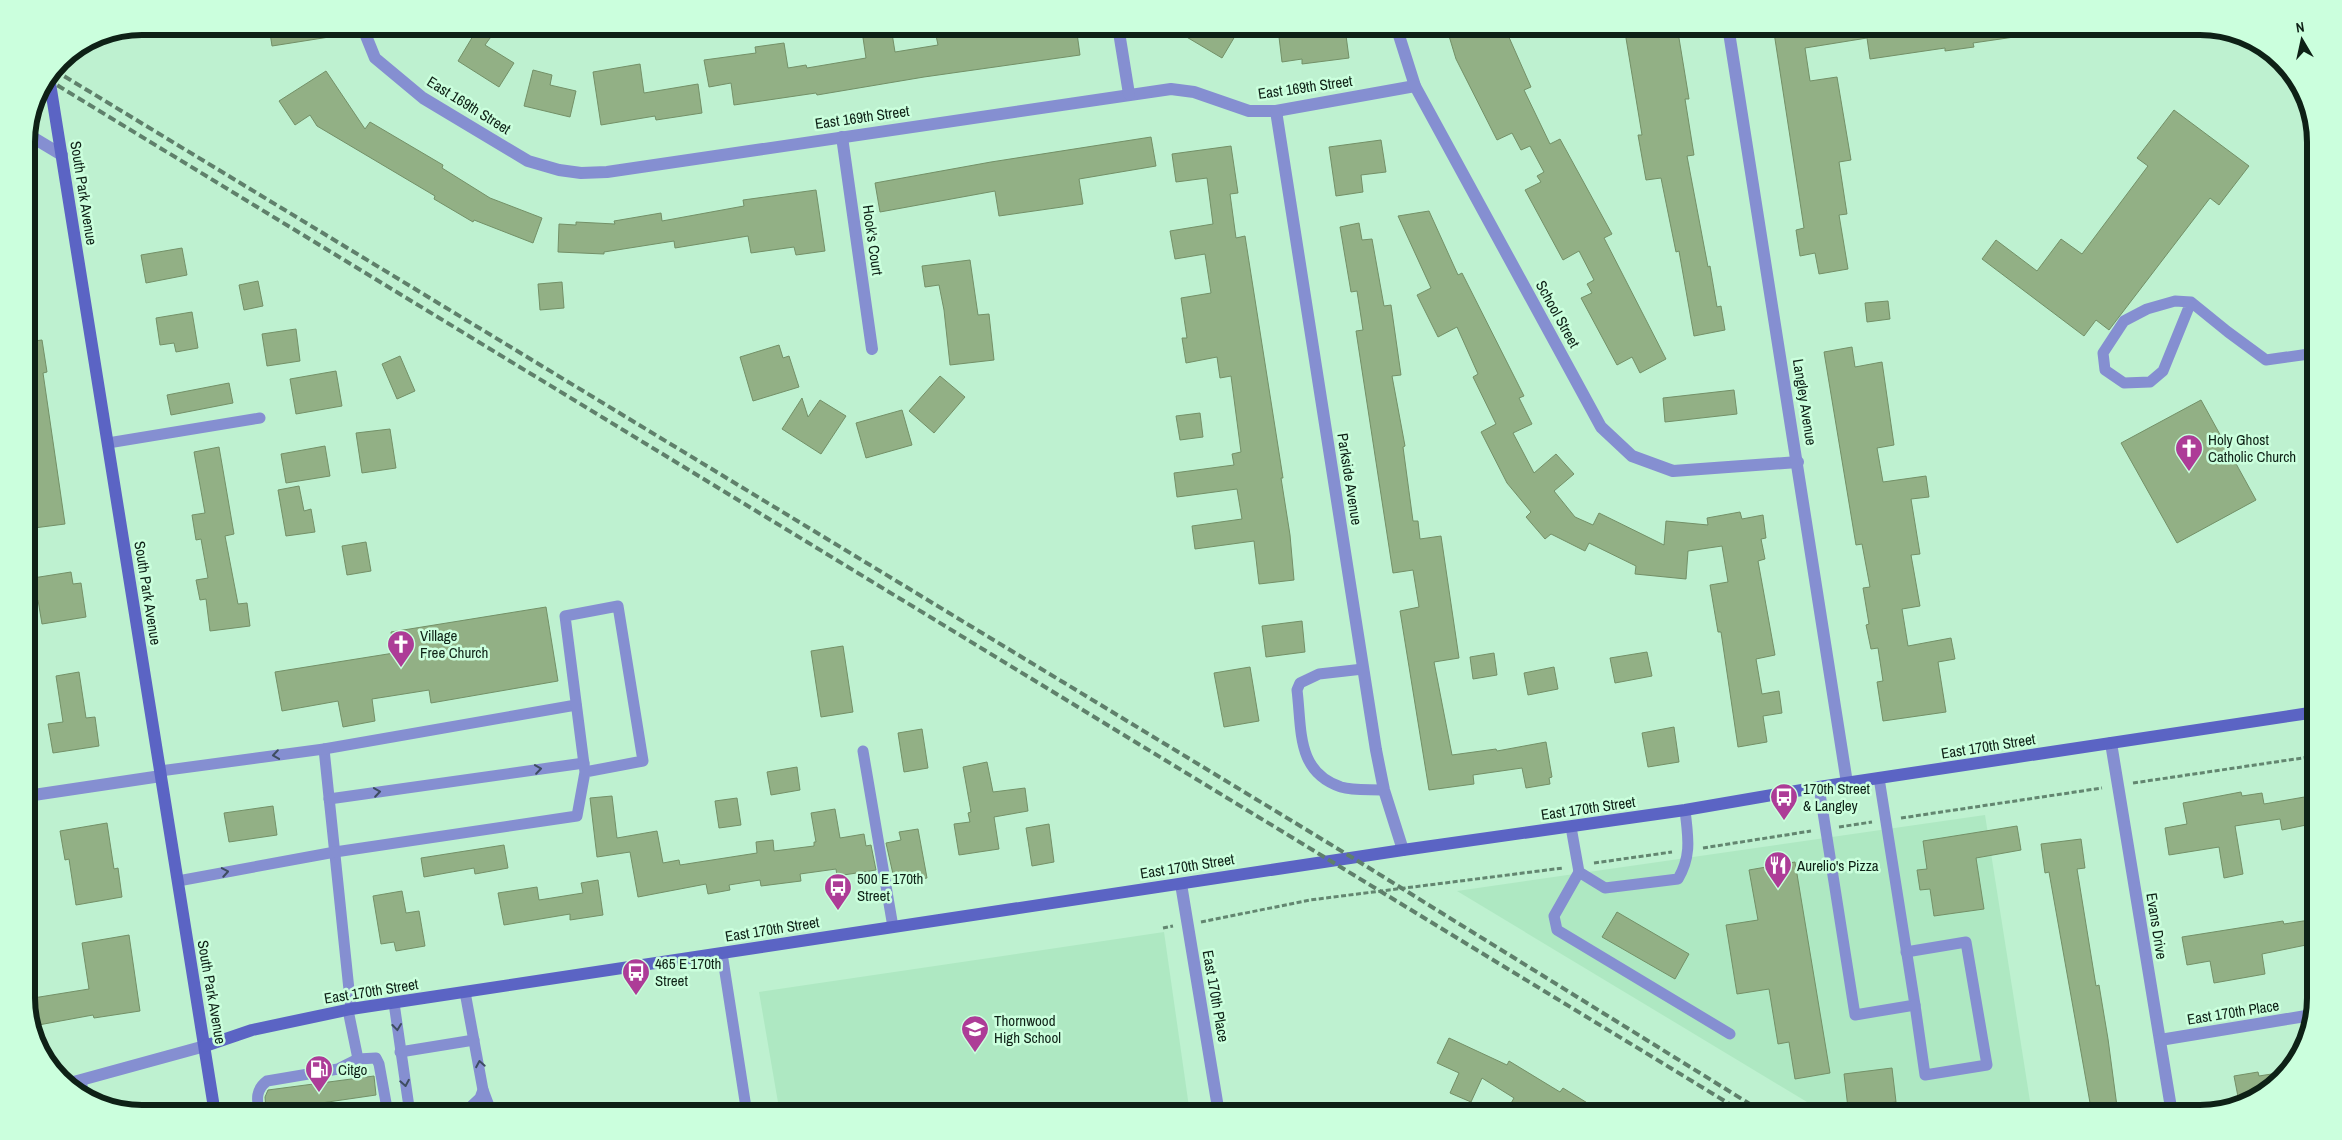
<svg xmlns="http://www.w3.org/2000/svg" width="2342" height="1140" font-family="'Archivo Narrow',sans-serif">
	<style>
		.built { fill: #aee8c2 }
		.building { fill: #92b085; stroke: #739067 }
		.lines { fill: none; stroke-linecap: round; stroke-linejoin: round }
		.path { stroke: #638670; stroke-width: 3; stroke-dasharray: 5 2.5; stroke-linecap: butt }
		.lane { stroke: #858fd1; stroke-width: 11 }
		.street { stroke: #858fd1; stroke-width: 12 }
		.secondary { stroke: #5b64c4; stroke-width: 12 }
		.rail { stroke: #5f806b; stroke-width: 4; stroke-dasharray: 8 4; stroke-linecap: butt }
		.oneway { stroke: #3e4d61 }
		.labels { text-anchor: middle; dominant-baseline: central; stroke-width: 5; stroke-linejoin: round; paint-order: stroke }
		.street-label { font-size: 15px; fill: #0e2116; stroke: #cbffdd }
		.poi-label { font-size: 15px; fill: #0e2116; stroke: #cbffdd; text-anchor: start }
		.rim { fill: none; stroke: #0e2116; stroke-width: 6 }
	</style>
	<rect width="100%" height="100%" fill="#bef1d0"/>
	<g class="built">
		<path d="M 1985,815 L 2032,1114 L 1827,1114 L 1457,891 Z"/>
		<path d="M 1164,932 L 1190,1114 L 780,1114 L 759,992 Z"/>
	</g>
	<g class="building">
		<path d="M 269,26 L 342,26 L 342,35 L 272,46 Z"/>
		<path d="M 479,26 L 493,34 L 485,45 L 514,63 L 499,87 L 458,61 Z"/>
		<path d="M 934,26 L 1002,26 L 1003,36 L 1047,29 L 1046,26 L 1076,26 L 1080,55 L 924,77 L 817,95 L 816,93 L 734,105 L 731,83 L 709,87 L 704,60 L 756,53 L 755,47 L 784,43 L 788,68 L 806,65 L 807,68 L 866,58 L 862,31 L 891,27 L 895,52 L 938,45 Z"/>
		<path d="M 1168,26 L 1241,26 L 1222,58 Z"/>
		<path d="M 1446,26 L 1504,26 L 1531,87 L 1524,90 L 1550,144 L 1560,139 L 1612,234 L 1604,238 L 1666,359 L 1640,373 L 1632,357 L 1617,365 L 1581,298 L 1592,293 L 1587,284 L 1594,280 L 1579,251 L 1563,260 L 1525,190 L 1541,182 L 1537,176 L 1544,172 L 1530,146 L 1521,150 L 1512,133 L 1497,140 L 1456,59 Z"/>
		<path d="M 1624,26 L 1677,26 L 1689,99 L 1685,99 L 1694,155 L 1687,156 L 1708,267 L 1710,266 L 1717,307 L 1721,306 L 1725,330 L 1694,336 L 1679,251 L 1676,252 L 1661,178 L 1646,180 L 1638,135 L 1642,135 Z"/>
		<path d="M 1773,26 L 2020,26 L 2021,36 L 1973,43 L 1974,47 L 1945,51 L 1945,48 L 1870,59 L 1867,38 L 1805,48 L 1810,81 L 1837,77 L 1851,160 L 1839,162 L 1847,214 L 1839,215 L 1848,269 L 1819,274 L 1815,253 L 1800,256 L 1796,230 L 1804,228 Z"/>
		<path d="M 1345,28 L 1349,58 L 1302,64 L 1302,59 L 1282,62 L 1279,37 Z"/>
		<path d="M 640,64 L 644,93 L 698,84 L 702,113 L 656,120 L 655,116 L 601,125 L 593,72 Z"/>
		<path d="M 533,70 L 552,75 L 550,85 L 576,91 L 570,117 L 524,106 Z"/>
		<path d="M 326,71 L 365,129 L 370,122 L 443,165 L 442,168 L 490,198 L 542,218 L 533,243 L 474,220 L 473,222 L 434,199 L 435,196 L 317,126 L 310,115 L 295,125 L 279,101 Z"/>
		<path d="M 2174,110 L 2249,166 L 2219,205 L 2210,198 L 2109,330 L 2096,320 L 2084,336 L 1982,259 L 1996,240 L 2037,271 L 2061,239 L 2082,254 L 2148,166 L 2137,158 Z"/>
		<path d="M 1151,137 L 1156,166 L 1079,179 L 1083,204 L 999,216 L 995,191 L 880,212 L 875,183 L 991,162 Z"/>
		<path d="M 1381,140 L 1386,172 L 1361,175 L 1363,192 L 1336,196 L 1329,147 Z"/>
		<path d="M 1231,146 L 1238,193 L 1230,194 L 1236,238 L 1245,236 L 1283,478 L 1281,478 L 1290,535 L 1294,580 L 1259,584 L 1254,541 L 1195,549 L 1192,526 L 1242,519 L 1237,489 L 1177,497 L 1174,473 L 1234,465 L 1232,454 L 1241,452 L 1231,376 L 1220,378 L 1217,357 L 1186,363 L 1182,338 L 1187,338 L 1181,298 L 1211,293 L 1205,254 L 1175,259 L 1170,231 L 1213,224 L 1207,178 L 1176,182 L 1172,154 Z"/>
		<path d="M 816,190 L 825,251 L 796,255 L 794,247 L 751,253 L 748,236 L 675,248 L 674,241 L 604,252 L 604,254 L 558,252 L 559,224 L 576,225 L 576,222 L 615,224 L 614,221 L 661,213 L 662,221 L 744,206 L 743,200 Z"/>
		<path d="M 1429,211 L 1458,275 L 1462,273 L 1524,396 L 1519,398 L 1532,424 L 1513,433 L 1534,473 L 1556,454 L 1574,474 L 1554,491 L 1575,517 L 1593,525 L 1599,513 L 1664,545 L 1666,521 L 1708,525 L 1707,518 L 1740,512 L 1742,519 L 1763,515 L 1766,538 L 1761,539 L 1765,559 L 1758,561 L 1775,655 L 1756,659 L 1762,694 L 1779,691 L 1782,713 L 1763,716 L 1767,742 L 1738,747 L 1721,632 L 1718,632 L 1710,585 L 1728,582 L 1722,546 L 1688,551 L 1686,579 L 1635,574 L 1636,566 L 1589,543 L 1585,551 L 1551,534 L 1545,539 L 1526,517 L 1531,512 L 1507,483 L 1481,432 L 1496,424 L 1473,377 L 1478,374 L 1457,327 L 1438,337 L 1417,295 L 1431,288 L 1398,216 Z"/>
		<path d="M 1359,223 L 1362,240 L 1372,239 L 1384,306 L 1391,305 L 1401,375 L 1392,376 L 1405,446 L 1403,447 L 1413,521 L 1418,521 L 1420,539 L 1441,536 L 1459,658 L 1434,662 L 1452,755 L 1496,749 L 1497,751 L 1546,742 L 1552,777 L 1549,778 L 1550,784 L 1526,788 L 1522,768 L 1473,775 L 1474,784 L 1429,790 L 1400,611 L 1419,607 L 1413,570 L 1393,573 L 1356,331 L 1363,330 L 1357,291 L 1351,292 L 1340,227 Z"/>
		<path d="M 182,248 L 187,275 L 146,283 L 141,255 Z"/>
		<path d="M 970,260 L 978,315 L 989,314 L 994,360 L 950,365 L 944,310 L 939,285 L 925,287 L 922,266 Z"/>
		<path d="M 258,281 L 263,306 L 244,310 L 239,285 Z"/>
		<path d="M 562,282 L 564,308 L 540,310 L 538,284 Z"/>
		<path d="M 1888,301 L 1890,319 L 1867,322 L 1865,303 Z"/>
		<path d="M 192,312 L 198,348 L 176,352 L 174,343 L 160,345 L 156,318 Z"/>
		<path d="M 296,329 L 300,361 L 267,366 L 262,334 Z"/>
		<path d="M 42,340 L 47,372 L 43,373 L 65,524 L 26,529 L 26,501 L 35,500 L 26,451 L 26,342 Z"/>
		<path d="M 779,345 L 783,358 L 789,356 L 799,387 L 753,401 L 740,357 Z"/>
		<path d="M 1852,347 L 1855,367 L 1882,362 L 1894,445 L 1877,448 L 1883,482 L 1926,476 L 1929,497 L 1911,499 L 1920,554 L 1911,555 L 1920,606 L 1902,609 L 1908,646 L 1951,638 L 1955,659 L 1938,662 L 1946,712 L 1883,721 L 1877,682 L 1883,681 L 1878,648 L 1871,649 L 1866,625 L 1869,624 L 1863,588 L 1870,587 L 1862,544 L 1856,545 L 1824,352 Z"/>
		<path d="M 400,356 L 415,391 L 397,399 L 382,364 Z"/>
		<path d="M 336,371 L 342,406 L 296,414 L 290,379 Z"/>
		<path d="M 940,376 L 965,397 L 934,433 L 909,411 Z"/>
		<path d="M 229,383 L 233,403 L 171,415 L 167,395 Z"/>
		<path d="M 1734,390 L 1737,414 L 1665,422 L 1663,398 Z"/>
		<path d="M 802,398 L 808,417 L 820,400 L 846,416 L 821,454 L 782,429 Z"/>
		<path d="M 2201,400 L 2256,500 L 2177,543 L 2121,443 Z"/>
		<path d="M 902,410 L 912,445 L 866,458 L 856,423 Z"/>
		<path d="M 1200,413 L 1203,437 L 1180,440 L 1176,416 Z"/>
		<path d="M 390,429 L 396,468 L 362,473 L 356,433 Z"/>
		<path d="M 325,446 L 330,476 L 286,483 L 281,454 Z"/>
		<path d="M 219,447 L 234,534 L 225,536 L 238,604 L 247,603 L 250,626 L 210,631 L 206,599 L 200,600 L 196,580 L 208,578 L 201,539 L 196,540 L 192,515 L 205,513 L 194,452 Z"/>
		<path d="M 299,486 L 304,511 L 311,509 L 315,532 L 286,536 L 278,490 Z"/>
		<path d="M 366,542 L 371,571 L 347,575 L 342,546 Z"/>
		<path d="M 71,572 L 73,584 L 81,583 L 86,617 L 42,624 L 38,600 L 26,602 L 26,586 L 34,584 L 33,578 Z"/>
		<path d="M 546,607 L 558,681 L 431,703 L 429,690 L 372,699 L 375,721 L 343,727 L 338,701 L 282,711 L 275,672 L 394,653 L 391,632 Z"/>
		<path d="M 1302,621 L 1305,652 L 1266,657 L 1262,626 Z"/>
		<path d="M 843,646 L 853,712 L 821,717 L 811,651 Z"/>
		<path d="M 1647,652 L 1652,676 L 1615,683 L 1610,658 Z"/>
		<path d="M 1494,653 L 1497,675 L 1473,679 L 1470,657 Z"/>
		<path d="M 1250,667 L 1259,721 L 1224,727 L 1214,673 Z"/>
		<path d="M 1554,667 L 1558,689 L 1528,695 L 1524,673 Z"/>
		<path d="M 79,672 L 86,718 L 95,717 L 99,746 L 53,753 L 48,724 L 63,722 L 56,676 Z"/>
		<path d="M 1674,727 L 1679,762 L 1648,767 L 1642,733 Z"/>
		<path d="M 922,729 L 928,768 L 904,772 L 898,733 Z"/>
		<path d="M 987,762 L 993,792 L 1025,788 L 1028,811 L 994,817 L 999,849 L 959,855 L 954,824 L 970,822 L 968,813 L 971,812 L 963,767 Z"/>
		<path d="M 797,767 L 800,790 L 771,795 L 767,772 Z"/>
		<path d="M 2241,792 L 2242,796 L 2262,793 L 2264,804 L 2316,795 L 2316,823 L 2282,830 L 2280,819 L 2235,826 L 2243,874 L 2224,878 L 2219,847 L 2169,855 L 2165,828 L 2187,824 L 2183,803 Z"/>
		<path d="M 612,796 L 617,838 L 657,831 L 663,863 L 679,860 L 680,865 L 757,853 L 756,842 L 773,840 L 774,851 L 814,846 L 814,842 L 816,842 L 811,813 L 835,809 L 840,838 L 864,834 L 866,846 L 871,845 L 876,870 L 837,876 L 836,869 L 800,874 L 801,881 L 761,886 L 760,880 L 729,885 L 730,890 L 708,894 L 706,884 L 638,897 L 630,852 L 597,857 L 590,798 Z"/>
		<path d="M 737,798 L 741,825 L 719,828 L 715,801 Z"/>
		<path d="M 273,806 L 277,835 L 229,842 L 224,813 Z"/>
		<path d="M 107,823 L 114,869 L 118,868 L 122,897 L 76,905 L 69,859 L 65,860 L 60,831 Z"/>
		<path d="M 1049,824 L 1054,862 L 1032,866 L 1026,828 Z"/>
		<path d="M 2017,826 L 2021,850 L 1976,858 L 1984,909 L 1934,916 L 1930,889 L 1920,890 L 1917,870 L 1927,869 L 1923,841 Z"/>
		<path d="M 918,829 L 927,878 L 895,883 L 886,843 L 901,840 L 899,832 Z"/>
		<path d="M 2081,839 L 2085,868 L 2077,869 L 2096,986 L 2099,985 L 2108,1039 L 2118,1114 L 2092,1114 L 2049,872 L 2045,873 L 2041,844 Z"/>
		<path d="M 504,845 L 508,868 L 475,874 L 474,868 L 424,877 L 421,858 Z"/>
		<path d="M 1795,862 L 1830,1073 L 1795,1079 L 1789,1042 L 1778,1044 L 1769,989 L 1737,994 L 1726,925 L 1758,920 L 1749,870 Z"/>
		<path d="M 598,880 L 603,915 L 570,920 L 570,914 L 504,925 L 498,893 L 537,887 L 539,900 L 583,893 L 581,883 Z"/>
		<path d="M 402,891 L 406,913 L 419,911 L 425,946 L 396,951 L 394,942 L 381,944 L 373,896 Z"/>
		<path d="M 1617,912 L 1689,954 L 1675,979 L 1602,937 Z"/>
		<path d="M 2316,919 L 2316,943 L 2262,954 L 2265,974 L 2214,983 L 2210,961 L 2187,965 L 2182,937 L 2283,921 L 2284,924 Z"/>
		<path d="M 129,935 L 140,1011 L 94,1018 L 93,1015 L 33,1026 L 27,999 L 89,989 L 82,943 Z"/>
		<path d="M 1449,1038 L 1507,1065 L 1509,1061 L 1560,1092 L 1563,1088 L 1589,1104 L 1583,1114 L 1505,1114 L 1514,1098 L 1482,1078 L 1471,1102 L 1450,1093 L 1459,1073 L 1437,1063 Z"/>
		<path d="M 1892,1068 L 1896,1102 L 1848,1108 L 1844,1074 Z"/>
		<path d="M 2258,1072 L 2259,1076 L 2284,1072 L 2264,1094 L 2239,1102 L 2234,1076 Z"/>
		<path d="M 374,1076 L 376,1095 L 266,1111 L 265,1097 L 268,1090 Z"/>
	</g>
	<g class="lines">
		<g class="path">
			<path d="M 2133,783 L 2316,756"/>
			<path d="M 1901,818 L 2102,788"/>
			<path d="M 1839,827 L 1872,822"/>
			<path d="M 1703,848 L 1811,831"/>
			<path d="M 1594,863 L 1672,852"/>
			<path d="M 1201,922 L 1310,900 L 1563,868"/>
			<path d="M 1163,928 L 1173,926"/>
		</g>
		<g class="lane">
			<path d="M 2191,302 L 2163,371 L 2150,382 L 2124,383 L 2105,370 L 2103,353 L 2124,321 L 2147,309 L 2175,301 L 2191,302 L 2228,332 L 2266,360 L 2316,353"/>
			<path d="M 108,443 L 260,418"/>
			<path d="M 1363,669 L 1319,674 L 1300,683 L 1297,690 C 1302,730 1296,772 1341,787 C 1354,791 1371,789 1384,790"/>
			<path d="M 324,749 L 351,1009"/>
			<path d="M 863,751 L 893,927"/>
			<path d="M 160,771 L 324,749 L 576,705"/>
			<path d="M 1819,787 L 1855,1015 L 1915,1005 L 1879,778"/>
			<path d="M 329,799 L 584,763"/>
			<path d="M 1571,827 L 1579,872 L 1605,888 L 1678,879 C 1692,855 1688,837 1685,810"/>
			<path d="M 1579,872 L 1554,916 L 1557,930 L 1730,1034"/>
			<path d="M 178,881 L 335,852 L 577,816 L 585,772 L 643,761 L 618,606 L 565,616 L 585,772"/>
			<path d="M 1906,952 L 1966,942 L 1987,1065 L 1925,1075 L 1915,1005"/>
			<path d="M 722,953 L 747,1114"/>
			<path d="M 394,1003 L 410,1114"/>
			<path d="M 348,1010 L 358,1059 L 376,1058 L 379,1064 L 388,1114"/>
			<path d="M 400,1052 L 474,1040"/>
			<path d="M 81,1081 L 84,1096"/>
			<path d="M 483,1090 L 492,1114"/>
			<path d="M 259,1114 C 257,1100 255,1090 267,1081 L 338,1069 L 358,1059"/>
			<path d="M 463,1114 L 480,1098 L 483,1090 L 465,992"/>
		</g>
		<g class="street">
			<path d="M 362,26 L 375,58 L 423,98 L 528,161 L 559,170 L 581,173 L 607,172 L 1171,89 L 1194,92 L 1249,111 L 1276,111 L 1415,86"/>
			<path d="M 1118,26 L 1129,94"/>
			<path d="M 1396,26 L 1415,86 L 1601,427 L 1632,456 L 1673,471 L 1798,462"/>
			<path d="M 1728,26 L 1847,783"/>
			<path d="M 1276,111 L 1376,750 L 1384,790 L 1403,850"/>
			<path d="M 27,134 L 62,155"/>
			<path d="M 842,137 L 872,349"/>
			<path d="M 2111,743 L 2172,1114"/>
			<path d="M 27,796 L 161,776"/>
			<path d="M 1181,884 L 1219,1114"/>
			<path d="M 2160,1040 L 2312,1015"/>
			<path d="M 70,1083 L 205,1046"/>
		</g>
		<g class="secondary">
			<path d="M 49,77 L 215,1114"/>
			<path d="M 205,1046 L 252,1030 L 351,1009 L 1403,850 L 1685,810 L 1819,787 L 2316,712"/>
		</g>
		<g class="rail">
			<path d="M 54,70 L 1353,858 L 1766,1114"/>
			<path d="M 47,79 L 1746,1114"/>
		</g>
	</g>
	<defs><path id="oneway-chevron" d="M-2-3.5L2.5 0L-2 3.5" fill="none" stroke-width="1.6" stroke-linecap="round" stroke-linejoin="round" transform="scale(1.25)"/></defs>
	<g class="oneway">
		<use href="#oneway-chevron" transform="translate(276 755) rotate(172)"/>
		<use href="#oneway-chevron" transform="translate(538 769) rotate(-8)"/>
		<use href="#oneway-chevron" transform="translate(377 792) rotate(-8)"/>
		<use href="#oneway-chevron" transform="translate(225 872) rotate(-10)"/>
		<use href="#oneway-chevron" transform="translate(397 1027) rotate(83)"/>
		<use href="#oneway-chevron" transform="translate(480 1064) rotate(-100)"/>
		<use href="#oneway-chevron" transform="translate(405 1083) rotate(80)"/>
	</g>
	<defs>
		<g id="church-pin" transform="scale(1.4375)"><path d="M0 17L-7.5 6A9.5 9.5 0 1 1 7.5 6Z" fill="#ad3c97" stroke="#cbffdd"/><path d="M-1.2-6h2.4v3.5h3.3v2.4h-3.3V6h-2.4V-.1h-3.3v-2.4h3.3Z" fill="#fff"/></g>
		<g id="bus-pin" transform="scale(1.4375)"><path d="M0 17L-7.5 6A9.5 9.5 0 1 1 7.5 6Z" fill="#ad3c97" stroke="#cbffdd"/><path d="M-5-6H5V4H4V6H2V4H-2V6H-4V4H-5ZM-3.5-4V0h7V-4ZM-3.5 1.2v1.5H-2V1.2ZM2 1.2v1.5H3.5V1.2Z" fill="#fff"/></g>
		<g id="restaurant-pin" transform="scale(1.4375)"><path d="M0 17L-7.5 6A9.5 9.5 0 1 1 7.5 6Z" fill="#ad3c97" stroke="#cbffdd"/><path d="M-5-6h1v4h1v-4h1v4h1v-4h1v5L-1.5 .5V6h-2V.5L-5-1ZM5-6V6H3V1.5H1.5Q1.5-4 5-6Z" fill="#fff"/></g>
		<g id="school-pin" transform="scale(1.4375)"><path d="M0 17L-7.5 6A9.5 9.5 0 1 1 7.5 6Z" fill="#ad3c97" stroke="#cbffdd"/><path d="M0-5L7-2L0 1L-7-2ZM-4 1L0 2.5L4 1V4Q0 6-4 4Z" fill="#fff"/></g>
		<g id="fuel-pin" transform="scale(1.4375)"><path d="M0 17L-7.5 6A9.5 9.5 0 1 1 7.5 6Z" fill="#ad3c97" stroke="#cbffdd"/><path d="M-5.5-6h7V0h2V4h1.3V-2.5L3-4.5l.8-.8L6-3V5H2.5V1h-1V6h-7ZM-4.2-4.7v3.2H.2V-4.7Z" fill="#fff"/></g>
	</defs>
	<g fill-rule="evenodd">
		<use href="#church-pin" x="2189" y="448"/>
		<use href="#church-pin" x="401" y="644"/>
		<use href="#bus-pin" x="1784" y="797"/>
		<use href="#restaurant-pin" x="1778" y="865"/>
		<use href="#bus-pin" x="838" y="887"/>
		<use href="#bus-pin" x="636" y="972"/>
		<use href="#school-pin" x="975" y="1029"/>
		<use href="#fuel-pin" x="319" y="1069"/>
	</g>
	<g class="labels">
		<g class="street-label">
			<text transform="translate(1305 87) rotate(-8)">East 169th Street</text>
			<text transform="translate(469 105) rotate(32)">East 169th Street</text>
			<text transform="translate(862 117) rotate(-8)">East 169th Street</text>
			<text transform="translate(84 193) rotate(81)">South Park Avenue</text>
			<text transform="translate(873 240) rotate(82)">Hook's Court</text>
			<text transform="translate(1558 314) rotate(61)">School Street</text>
			<text transform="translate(1805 402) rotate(81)">Langley Avenue</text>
			<text transform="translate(1350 479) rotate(81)">Parkside Avenue</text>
			<text transform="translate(148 593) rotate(81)">South Park Avenue</text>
			<text transform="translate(1988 746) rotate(-9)">East 170th Street</text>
			<text transform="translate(1588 808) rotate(-8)">East 170th Street</text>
			<text transform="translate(1187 866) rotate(-9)">East 170th Street</text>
			<text transform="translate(2157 926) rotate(81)">Evans Drive</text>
			<text transform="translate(772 929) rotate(-9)">East 170th Street</text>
			<text transform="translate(371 991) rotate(-9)">East 170th Street</text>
			<text transform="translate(212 992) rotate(80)">South Park Avenue</text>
			<text transform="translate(1216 996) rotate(80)">East 170th Place</text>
			<text transform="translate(2233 1012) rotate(-9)">East 170th Place</text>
		</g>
		<g class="poi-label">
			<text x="2208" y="439">Holy Ghost<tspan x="2208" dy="17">Catholic Church</tspan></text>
			<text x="420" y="635">Village<tspan x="420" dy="17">Free Church</tspan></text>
			<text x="1803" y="788">170th Street<tspan x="1803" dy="17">&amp; Langley</tspan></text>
			<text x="1797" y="865">Aurelio's Pizza</text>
			<text x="857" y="878">500 E 170th<tspan x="857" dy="17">Street</tspan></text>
			<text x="655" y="963">465 E 170th<tspan x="655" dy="17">Street</tspan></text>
			<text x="994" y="1020">Thornwood<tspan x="994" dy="17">High School</tspan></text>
			<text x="338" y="1069">Citgo</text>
		</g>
	</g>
	<path d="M0 0H2342V1140H0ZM142 35H2200A107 107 0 0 1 2307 142V998A107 107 0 0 1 2200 1105H142A107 107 0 0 1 35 998V142A107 107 0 0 1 142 35Z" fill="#cbffdd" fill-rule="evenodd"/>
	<path class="rim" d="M142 35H2200A107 107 0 0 1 2307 142V998A107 107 0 0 1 2200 1105H142A107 107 0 0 1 35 998V142A107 107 0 0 1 142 35Z"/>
	<g transform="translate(2302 40) rotate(351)" stroke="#cbffdd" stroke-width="4" paint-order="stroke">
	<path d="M0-4L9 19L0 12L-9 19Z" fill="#0e2116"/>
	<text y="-8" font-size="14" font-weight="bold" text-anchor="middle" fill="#0e2116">N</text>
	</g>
</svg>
